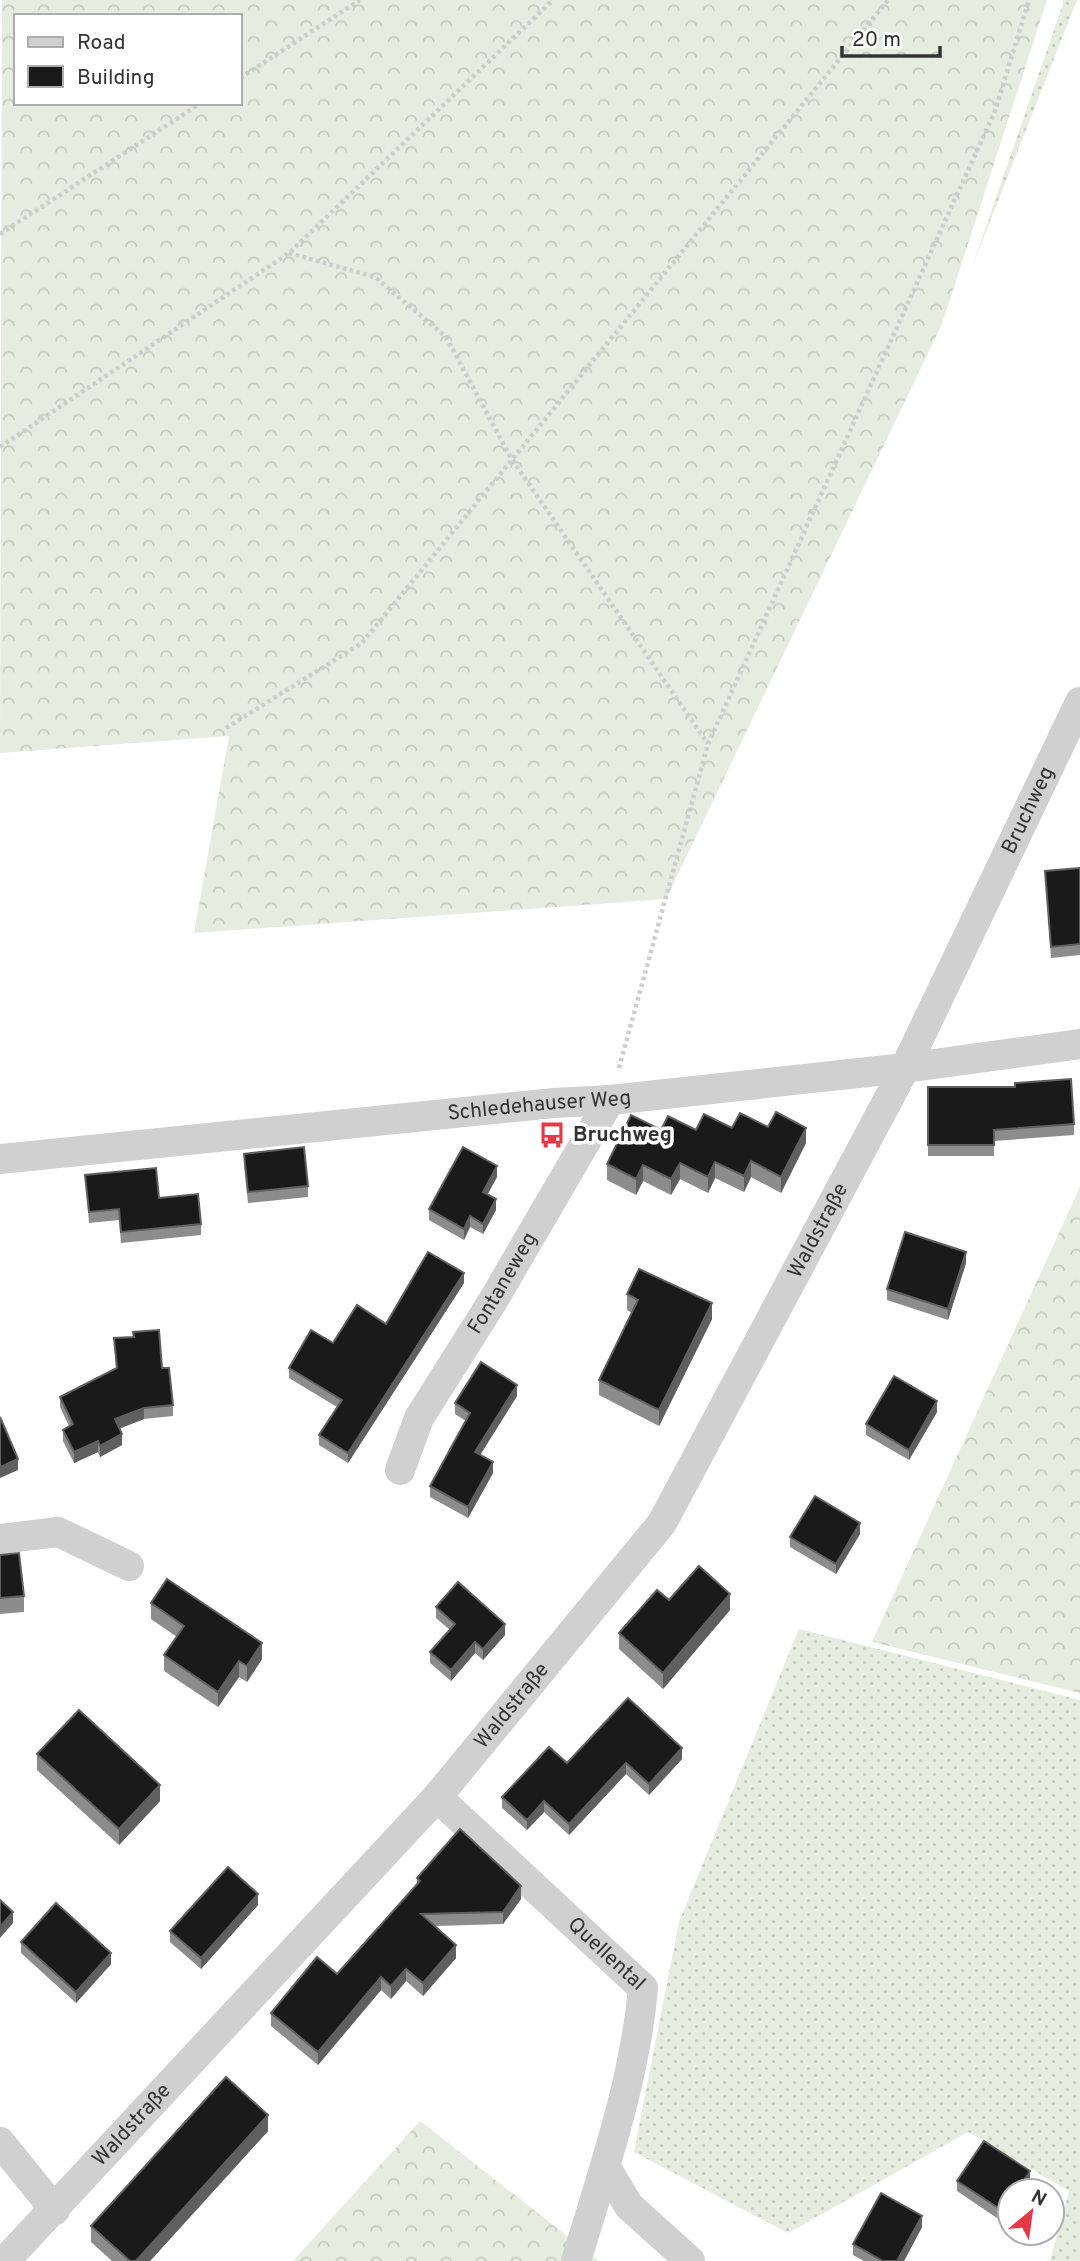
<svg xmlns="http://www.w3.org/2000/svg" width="1080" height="2261" font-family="Overpass,sans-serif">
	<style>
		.grass { fill: url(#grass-dots) }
		.forest { fill: url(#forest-crowns); fill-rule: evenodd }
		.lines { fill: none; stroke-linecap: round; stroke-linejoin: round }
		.path { stroke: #cdcdcd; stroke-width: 4.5; stroke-dasharray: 3.5 3.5; stroke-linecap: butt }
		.minor { stroke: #d0d0d0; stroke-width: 30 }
		.wall { fill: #8c8c8c }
		.shaded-wall { fill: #5f5f5f }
		.building { fill: #1a1a1a; stroke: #5f5f5f; stroke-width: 2 }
		.labels { text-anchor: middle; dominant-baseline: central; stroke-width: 7; stroke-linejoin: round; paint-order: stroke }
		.street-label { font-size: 21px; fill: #333; stroke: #fff }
		.poi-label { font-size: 21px; font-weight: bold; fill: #333; stroke: #fff; text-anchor: start }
	</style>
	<defs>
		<pattern id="grass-dots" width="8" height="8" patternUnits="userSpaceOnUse" patternTransform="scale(1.75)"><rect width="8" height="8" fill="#e6ecdf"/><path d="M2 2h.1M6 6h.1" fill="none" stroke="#c6cbc0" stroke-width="1.8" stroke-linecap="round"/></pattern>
		<pattern id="forest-crowns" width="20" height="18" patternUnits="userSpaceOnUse" patternTransform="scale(1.75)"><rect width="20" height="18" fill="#e6ecdf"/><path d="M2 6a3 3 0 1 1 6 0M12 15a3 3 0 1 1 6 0" fill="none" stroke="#c6cbc0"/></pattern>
	</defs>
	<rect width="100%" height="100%" fill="#fff"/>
	<g class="grass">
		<path d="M 1063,0 L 1077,0 L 971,270 L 1063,4 Z"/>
		<path d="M 799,1629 L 1080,1700 L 1080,2261 L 1050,2261 L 1069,2191 L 968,2132 L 788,2233 L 634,2152 L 679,1922 Z"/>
	</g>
	<g class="forest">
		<path d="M 2,0 L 1047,0 L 942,324 L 666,899 L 194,933 L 229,736 L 0,753 ZM 16,16 L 240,16 L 240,103 L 16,103 Z"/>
		<path d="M 1080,1187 L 1080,1693 L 872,1642 Z"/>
		<path d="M 420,2121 L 599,2261 L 293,2261 Z"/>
	</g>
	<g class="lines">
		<g class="path">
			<path d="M 240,78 L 360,0"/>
			<path d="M 0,234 L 201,103"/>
			<path d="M 289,253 L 375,277 L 446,337 L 511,458 L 708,744"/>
			<path d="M 0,447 L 289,253 L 553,0"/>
			<path d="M 226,728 L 362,643 L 888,0"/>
			<path d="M 619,1068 L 708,744 L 995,111 L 1029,0"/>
		</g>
		<g class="minor">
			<path id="s1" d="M 0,1159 L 554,1103 L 610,1100 L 905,1068 L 1080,1044"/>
			<path id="s2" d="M 400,1470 L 419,1418 L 491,1304 L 610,1100"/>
			<path d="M 0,1539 L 58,1532 L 129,1566"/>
			<path id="s3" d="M 437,1797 L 643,1988 C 635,2080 603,2172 576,2261"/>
			<path d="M 0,2142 L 55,2210"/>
			<path d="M 605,2166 L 629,2206 L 690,2261"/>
			<path id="s4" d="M 5,2261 L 437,1797 L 662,1523 L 905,1068 L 1080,702"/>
		</g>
	</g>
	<g class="wall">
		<path d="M 1080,868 L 1080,955 L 1051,958 L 1045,871 Z"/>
		<path d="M 928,1087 L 1074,1124 L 1074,1135 L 994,1141 L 994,1156 L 928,1156 Z"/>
		<path d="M 768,1127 L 806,1143 L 781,1193 L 751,1177 L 744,1192 L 715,1178 L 708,1193 L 680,1179 L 671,1195 L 643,1181 L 636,1195 L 607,1180 L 607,1164 L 661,1130 Z"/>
		<path d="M 244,1154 L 308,1186 L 308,1197 L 248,1203 L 244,1165 Z"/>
		<path d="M 85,1175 L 159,1198 L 201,1224 L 201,1235 L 121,1243 L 119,1220 L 89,1223 Z"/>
		<path d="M 497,1177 L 487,1194 L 496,1210 L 483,1234 L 470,1227 L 464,1240 L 429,1220 L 429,1209 Z"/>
		<path d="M 966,1263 L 948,1320 L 887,1300 L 887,1289 Z"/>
		<path d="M 464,1283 L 348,1463 L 319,1445 L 319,1435 L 337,1407 L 289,1378 L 289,1368 L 333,1343 L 386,1324 Z"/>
		<path d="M 627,1294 L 712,1319 L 659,1426 L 599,1395 L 599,1380 L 632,1313 L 627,1310 Z"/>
		<path d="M 114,1338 L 162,1368 L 173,1405 L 173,1416 L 144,1419 L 119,1429 L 122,1445 L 100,1457 L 98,1452 L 74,1463 L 63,1441 L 63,1430 L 69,1426 L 60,1407 L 60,1397 L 116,1369 Z"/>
		<path d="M 517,1396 L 480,1455 L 493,1473 L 468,1518 L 430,1497 L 430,1486 L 466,1421 L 455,1414 L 455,1403 Z"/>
		<path d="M 937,1412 L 909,1460 L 866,1435 L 866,1424 Z"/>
		<path d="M 860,1534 L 836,1574 L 790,1547 L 790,1537 Z"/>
		<path d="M 0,1555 L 24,1596 L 24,1612 L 0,1614 Z"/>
		<path d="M 151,1603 L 262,1659 L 247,1682 L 239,1677 L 218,1707 L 164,1671 L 164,1655 L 177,1637 L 151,1619 Z"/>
		<path d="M 436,1607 L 505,1635 L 483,1660 L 475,1653 L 451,1681 L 430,1663 L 430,1652 L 450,1630 L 436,1618 Z"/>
		<path d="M 730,1610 L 663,1689 L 619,1649 L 619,1633 Z"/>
		<path d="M 37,1754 L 160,1801 L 119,1845 L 37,1770 Z"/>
		<path d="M 682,1759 L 649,1795 L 626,1774 L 569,1835 L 544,1812 L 527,1830 L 502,1808 L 502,1797 L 567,1763 Z"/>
		<path d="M 417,1878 L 521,1899 L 503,1924 L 435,1926 L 456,1958 L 423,1996 L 406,1981 L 391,1999 L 381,1990 L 318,2065 L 271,2026 L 271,2013 L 337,1974 L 417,1885 Z"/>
		<path d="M 258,1905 L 201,1969 L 170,1942 L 170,1931 Z"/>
		<path d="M 21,1942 L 111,1964 L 76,2003 L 21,1953 Z"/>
		<path d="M 268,2131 L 150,2261 L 112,2261 L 91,2242 L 91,2226 Z"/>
		<path d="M 957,2181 L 1030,2182 L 1003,2222 L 957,2191 Z"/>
		<path d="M 922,2227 L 904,2261 L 864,2261 L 853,2255 L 853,2244 Z"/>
	</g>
	<g class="shaded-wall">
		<path d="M 806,1128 L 806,1143 L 781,1193 L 781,1177 Z"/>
		<path d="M 751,1161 L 751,1177 L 744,1192 L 744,1176 Z"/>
		<path d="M 715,1162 L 715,1178 L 708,1193 L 708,1177 Z"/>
		<path d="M 680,1163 L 680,1179 L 671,1195 L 671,1179 Z"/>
		<path d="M 643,1165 L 643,1181 L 636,1195 L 636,1179 Z"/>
		<path d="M 497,1166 L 497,1177 L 483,1203 L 483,1192 Z"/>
		<path d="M 496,1199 L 496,1210 L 483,1234 L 483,1224 Z"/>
		<path d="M 470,1216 L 470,1227 L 464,1240 L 464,1229 Z"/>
		<path d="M 966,1252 L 966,1263 L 948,1320 L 948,1309 Z"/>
		<path d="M 464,1273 L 464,1283 L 348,1463 L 348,1453 Z"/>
		<path d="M 712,1303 L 712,1319 L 659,1426 L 659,1410 Z"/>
		<path d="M 517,1385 L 517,1396 L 475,1463 L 475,1452 Z"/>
		<path d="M 937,1401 L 937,1412 L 909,1460 L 909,1450 Z"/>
		<path d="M 144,1408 L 144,1419 L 115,1430 L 115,1419 Z"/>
		<path d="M 122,1434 L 122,1445 L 100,1457 L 100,1446 Z"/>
		<path d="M 98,1441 L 98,1452 L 74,1463 L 74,1452 Z"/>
		<path d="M 18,1459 L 18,1470 L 0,1478 L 0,1467 Z"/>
		<path d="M 493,1462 L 493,1473 L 468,1518 L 468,1507 Z"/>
		<path d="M 860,1523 L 860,1534 L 836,1574 L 836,1564 Z"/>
		<path d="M 730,1594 L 730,1610 L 663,1689 L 663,1673 Z"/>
		<path d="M 505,1624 L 505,1635 L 483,1660 L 483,1649 Z"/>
		<path d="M 475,1642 L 475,1653 L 451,1681 L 451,1670 Z"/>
		<path d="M 262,1643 L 262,1659 L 247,1682 L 247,1666 Z"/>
		<path d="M 239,1661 L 239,1677 L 218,1707 L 218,1692 Z"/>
		<path d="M 682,1748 L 682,1759 L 649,1795 L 649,1784 Z"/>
		<path d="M 626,1763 L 626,1774 L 569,1835 L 569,1824 Z"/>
		<path d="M 160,1785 L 160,1801 L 119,1845 L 119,1829 Z"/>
		<path d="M 544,1801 L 544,1812 L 527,1830 L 527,1820 Z"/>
		<path d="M 521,1886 L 521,1899 L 503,1924 L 503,1912 Z"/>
		<path d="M 258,1894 L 258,1905 L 201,1969 L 201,1958 Z"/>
		<path d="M 13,1912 L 13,1923 L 0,1938 L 0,1927 Z"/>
		<path d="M 456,1945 L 456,1958 L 423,1996 L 423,1983 Z"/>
		<path d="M 111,1953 L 111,1964 L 76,2003 L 76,1992 Z"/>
		<path d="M 406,1969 L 406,1981 L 391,1999 L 391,1986 Z"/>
		<path d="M 381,1977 L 381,1990 L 318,2065 L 318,2052 Z"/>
		<path d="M 268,2115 L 268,2131 L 150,2261 L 136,2261 Z"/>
		<path d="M 1030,2171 L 1030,2182 L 1024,2191 L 1017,2191 Z"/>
		<path d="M 1010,2201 L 1010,2212 L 1003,2222 L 1003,2211 Z"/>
		<path d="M 922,2216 L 922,2227 L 904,2261 L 897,2261 Z"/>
	</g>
	<g class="building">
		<path d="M 1080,868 L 1080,944 L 1051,947 L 1045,871 Z"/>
		<path d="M 1071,1079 L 1074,1124 L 994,1130 L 994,1145 L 928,1145 L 928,1087 L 1015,1087 L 1015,1083 Z"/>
		<path d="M 776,1112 L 806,1128 L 781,1177 L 751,1161 L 744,1176 L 715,1162 L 708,1177 L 680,1163 L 671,1179 L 643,1165 L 636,1179 L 607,1164 L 631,1115 L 661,1130 L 668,1116 L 696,1130 L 704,1114 L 732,1128 L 740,1113 L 768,1127 Z"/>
		<path d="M 304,1147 L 308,1186 L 248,1192 L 244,1154 Z"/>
		<path d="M 463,1147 L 497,1166 L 483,1192 L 496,1199 L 483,1224 L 470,1216 L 464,1229 L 429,1209 Z"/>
		<path d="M 156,1168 L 159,1198 L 198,1194 L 201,1224 L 121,1232 L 119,1209 L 89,1212 L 85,1175 Z"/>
		<path d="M 905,1232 L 966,1252 L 948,1309 L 887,1289 Z"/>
		<path d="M 428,1252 L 464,1273 L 348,1453 L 319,1435 L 342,1400 L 289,1368 L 311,1330 L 333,1343 L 357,1305 L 386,1324 Z"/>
		<path d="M 639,1269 L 712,1303 L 659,1410 L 599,1380 L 638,1300 L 627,1294 Z"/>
		<path d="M 159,1330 L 162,1368 L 169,1368 L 173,1405 L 144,1408 L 115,1419 L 122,1434 L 100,1446 L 98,1441 L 74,1452 L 63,1430 L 73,1424 L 60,1397 L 117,1368 L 114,1338 L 134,1337 L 133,1332 Z"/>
		<path d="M 481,1362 L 517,1385 L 475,1452 L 493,1462 L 468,1507 L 430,1486 L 470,1413 L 455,1403 Z"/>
		<path d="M 894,1376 L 937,1401 L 909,1450 L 866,1424 Z"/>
		<path d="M 0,1417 L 18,1459 L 0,1467 Z"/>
		<path d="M 815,1496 L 860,1523 L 836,1564 L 790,1537 Z"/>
		<path d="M 19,1553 L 24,1596 L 0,1598 L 0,1555 Z"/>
		<path d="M 699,1566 L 730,1594 L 663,1673 L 619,1633 L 657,1590 L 669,1600 Z"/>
		<path d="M 167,1579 L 262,1643 L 247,1666 L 239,1661 L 218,1692 L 164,1655 L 184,1626 L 151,1603 Z"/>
		<path d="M 458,1582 L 505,1624 L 483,1649 L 475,1642 L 451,1670 L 430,1652 L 455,1624 L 436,1607 Z"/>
		<path d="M 628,1698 L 682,1748 L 649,1784 L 626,1763 L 569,1824 L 544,1801 L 527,1820 L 502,1797 L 549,1747 L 567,1763 Z"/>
		<path d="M 79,1710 L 160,1785 L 119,1829 L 37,1754 Z"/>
		<path d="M 460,1829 L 521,1886 L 503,1912 L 421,1914 L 456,1945 L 423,1983 L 406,1969 L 391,1986 L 381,1977 L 318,2052 L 271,2013 L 317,1957 L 337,1974 L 420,1881 L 417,1878 Z"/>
		<path d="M 228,1867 L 258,1894 L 201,1958 L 170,1931 Z"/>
		<path d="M 0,1900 L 13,1912 L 0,1927 Z"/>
		<path d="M 56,1903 L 111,1953 L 76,1992 L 21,1942 Z"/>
		<path d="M 226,2077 L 268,2115 L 136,2261 L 130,2261 L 91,2226 Z"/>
		<path d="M 984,2141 L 1030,2171 L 1017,2191 L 1010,2191 L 1010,2201 L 1003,2211 L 957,2181 Z"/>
		<path d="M 881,2193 L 922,2216 L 897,2261 L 883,2261 L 853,2244 Z"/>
	</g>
	<defs>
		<g id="bus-bare" transform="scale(2.1)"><path d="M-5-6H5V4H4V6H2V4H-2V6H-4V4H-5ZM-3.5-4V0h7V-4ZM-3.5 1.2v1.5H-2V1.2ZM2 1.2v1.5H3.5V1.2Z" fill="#e63946" stroke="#fff" stroke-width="2.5" paint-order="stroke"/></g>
	</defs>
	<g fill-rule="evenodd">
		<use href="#bus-bare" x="552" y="1135"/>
	</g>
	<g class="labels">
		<g class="street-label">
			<text stroke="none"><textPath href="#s4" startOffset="1790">Bruchweg</textPath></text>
			<text stroke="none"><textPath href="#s1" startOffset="542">Schledehauser Weg</textPath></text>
			<text stroke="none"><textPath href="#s4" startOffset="1320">Waldstraße</textPath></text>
			<text stroke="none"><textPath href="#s2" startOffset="214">Fontaneweg</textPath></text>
			<text stroke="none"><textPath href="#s4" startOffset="752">Waldstraße</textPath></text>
			<text stroke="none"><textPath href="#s3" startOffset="231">Quellental</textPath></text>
			<text stroke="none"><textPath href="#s4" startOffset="186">Waldstraße</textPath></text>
		</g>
		<g class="poi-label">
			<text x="573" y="1135">Bruchweg</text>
		</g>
	</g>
	<rect x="14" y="14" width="228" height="91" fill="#ffffff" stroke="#adadad" stroke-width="2"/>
	<rect x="28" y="37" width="35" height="10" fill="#d0d0d0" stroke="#adadad" stroke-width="2"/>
	<text x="77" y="49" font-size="21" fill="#333333">Road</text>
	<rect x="28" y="66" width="35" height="21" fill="#1a1a1a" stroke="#adadad" stroke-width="2"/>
	<text x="77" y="84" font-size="21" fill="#333333">Building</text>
	<g transform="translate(1031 2212) rotate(29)"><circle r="33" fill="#ffffff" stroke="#adadad" stroke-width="2"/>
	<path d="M0-5L12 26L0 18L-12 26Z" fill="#e63946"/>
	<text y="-10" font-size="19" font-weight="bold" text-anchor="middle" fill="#333333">N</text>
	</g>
	<path d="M842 46v10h98v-10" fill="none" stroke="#333333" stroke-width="3.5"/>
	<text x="852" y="46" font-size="21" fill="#333333" stroke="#ffffff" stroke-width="5" paint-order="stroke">20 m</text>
</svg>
